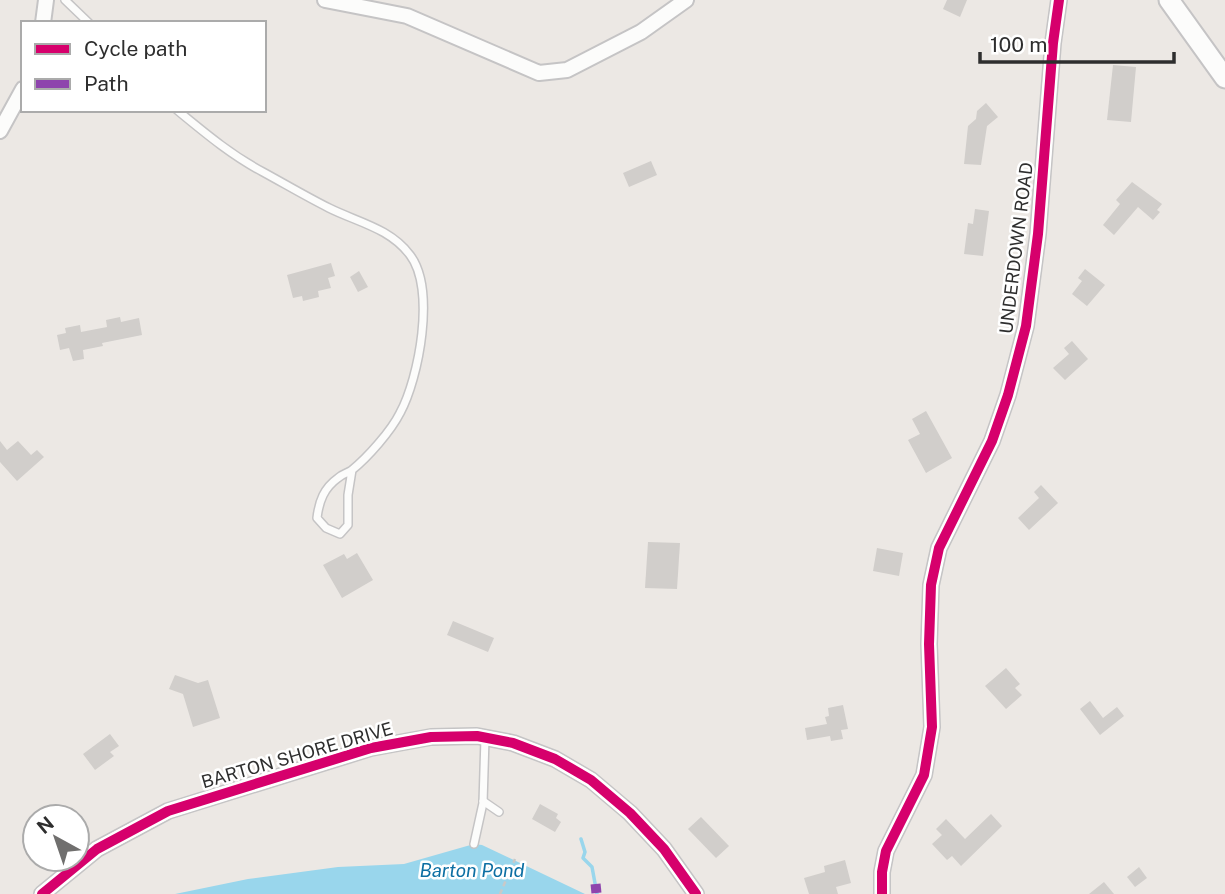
<svg xmlns="http://www.w3.org/2000/svg" width="1225" height="894" font-family="'Public Sans',sans-serif">
	<style>
		.water { fill: #99d6ec }
		.lines { fill: none; stroke-linecap: round; stroke-linejoin: round }
		.stream { stroke: #99d6ec; stroke-width: 3.5 }
		.building { fill: #d1cecb }
		.lane-casing { stroke: #c5c4c5; stroke-width: 10 }
		.street-casing { stroke: #c5c4c5; stroke-width: 18 }
		.secondary-casing { stroke: #c5c4c5; stroke-width: 23 }
		.path { stroke: #c9c9c8; stroke-width: 2.5; stroke-dasharray: 5 3.5; stroke-linecap: butt }
		.lane { stroke: #fcfcfb; stroke-width: 7 }
		.street { stroke: #fcfcfb; stroke-width: 14 }
		.secondary { stroke: #fcfcfb; stroke-width: 19 }
		.quiet { stroke: #8e44ad; stroke-width: 9; stroke-dasharray: 18 9; stroke-linecap: butt }
		.cycleway-casing { stroke: #fff; stroke-width: 15 }
		.cycleway { stroke: #d6006c; stroke-width: 10 }
		.labels { text-anchor: middle; dominant-baseline: central; stroke-width: 5; stroke-linejoin: round; paint-order: stroke }
		.street-label { font-size: 18px; fill: #2e2e2e; stroke: #fff }
		.water-label { font-size: 19px; font-style: italic; fill: #0d6fa3; stroke: #fff }
	</style>
	<rect width="100%" height="100%" fill="#ece8e4"/>
	<path class="water" d="M 474,844 L 482,845 L 585,894 L 175,894 L 248,879 L 338,867 L 404,864 Z"/>
	<g class="lines">
		<path class="stream" d="M 581,839 L 585,852 L 583,858 L 592,867 L 597,894"/>
	</g>
	<g class="building">
		<path d="M 947,0 L 967,0 L 960,17 L 943,9 Z"/>
		<path d="M 1113,65 L 1136,67 L 1131,122 L 1107,120 Z"/>
		<path d="M 986,103 L 998,117 L 987,126 L 981,165 L 964,164 L 968,126 L 976,119 L 977,111 Z"/>
		<path d="M 651,161 L 657,175 L 629,187 L 623,173 Z"/>
		<path d="M 1132,182 L 1162,204 L 1157,210 L 1160,212 L 1153,220 L 1138,207 L 1114,235 L 1103,225 L 1120,204 L 1116,200 Z"/>
		<path d="M 975,209 L 989,211 L 983,256 L 964,254 L 968,223 L 973,224 Z"/>
		<path d="M 331,263 L 335,276 L 328,278 L 331,288 L 318,291 L 319,297 L 303,301 L 302,296 L 293,298 L 287,275 Z"/>
		<path d="M 1085,269 L 1105,285 L 1087,306 L 1072,294 L 1082,281 L 1078,278 Z"/>
		<path d="M 359,271 L 368,287 L 358,292 L 350,277 Z"/>
		<path d="M 120,317 L 121,322 L 139,318 L 142,335 L 102,343 L 103,346 L 83,350 L 84,359 L 73,361 L 69,348 L 60,350 L 57,335 L 66,333 L 65,328 L 80,325 L 81,332 L 107,327 L 106,320 Z"/>
		<path d="M 1072,341 L 1088,359 L 1065,380 L 1053,368 L 1069,354 L 1064,348 Z"/>
		<path d="M 926,411 L 952,458 L 926,473 L 908,440 L 920,434 L 912,419 Z"/>
		<path d="M 0,441 L 7,450 L 18,441 L 31,455 L 37,450 L 44,457 L 17,481 L 0,462 Z"/>
		<path d="M 1041,485 L 1058,503 L 1029,530 L 1018,518 L 1039,498 L 1034,492 Z"/>
		<path d="M 648,542 L 680,543 L 677,589 L 645,588 Z"/>
		<path d="M 877,548 L 903,553 L 899,576 L 873,571 Z"/>
		<path d="M 357,553 L 373,580 L 342,598 L 323,565 L 344,554 L 347,559 Z"/>
		<path d="M 453,621 L 494,638 L 488,652 L 447,635 Z"/>
		<path d="M 1006,668 L 1020,684 L 1015,688 L 1022,695 L 1006,709 L 985,686 Z"/>
		<path d="M 175,675 L 198,683 L 208,680 L 220,718 L 193,727 L 183,694 L 169,689 Z"/>
		<path d="M 1090,701 L 1103,718 L 1117,707 L 1124,716 L 1100,735 L 1080,709 Z"/>
		<path d="M 843,705 L 848,729 L 841,730 L 843,739 L 831,741 L 830,736 L 807,740 L 805,728 L 827,724 L 825,717 L 829,716 L 828,708 Z"/>
		<path d="M 110,734 L 119,746 L 110,752 L 114,756 L 95,770 L 83,754 Z"/>
		<path d="M 540,804 L 558,814 L 556,818 L 561,822 L 555,832 L 532,819 Z"/>
		<path d="M 991,814 L 1002,826 L 961,866 L 952,856 L 947,860 L 932,844 L 942,835 L 936,829 L 946,819 L 965,839 Z"/>
		<path d="M 701,817 L 729,846 L 716,858 L 688,829 Z"/>
		<path d="M 845,860 L 851,883 L 836,887 L 838,894 L 809,894 L 804,878 L 825,872 L 824,866 Z"/>
		<path d="M 1139,867 L 1147,878 L 1135,887 L 1127,877 Z"/>
		<path d="M 1104,882 L 1114,894 L 1089,894 Z"/>
	</g>
	<g class="lines">
		<g class="lane-casing">
			<g id="lane">
				<path d="M 65,0 L 89,23"/>
				<path d="M 177,110 C 205,133 231,155 263,172 C 285,184 307,197 329,208 C 357,222 390,228 410,255 C 436,289 419,378 400,413 C 391,431 368,457 352,470 C 348,473 342,474 338,478 C 324,488 319,501 317,518 L 326,528 L 340,534 L 348,525 L 348,495 L 352,470"/>
				<path d="M 483,801 L 499,812"/>
				<path d="M 474,844 L 483,803 L 485,738"/>
			</g>
		</g>
		<g class="street-casing">
			<g id="street">
				<path d="M 325,0 L 407,16 L 539,73 L 567,70 L 641,32 L 686,0"/>
				<path d="M 43,23 L 46,0"/>
				<path d="M 0,131 L 23,89"/>
				<path d="M 42,894 L 97,849 L 168,811 L 371,748 L 431,737 L 477,736 L 513,743 L 555,759 L 591,780 L 630,813 L 664,849 L 696,894"/>
				<path d="M 882,894 L 882,872 L 886,851 L 924,775 L 932,727 L 929,644 L 931,585 L 939,548 L 992,441 L 1008,395 L 1026,326 L 1038,234 L 1053,43 L 1059,0"/>
			</g>
		</g>
		<g class="secondary-casing">
			<path id="secondary" d="M 1169,0 L 1225,78"/>
		</g>
		<path class="path" d="M 500,894 L 515,859"/>
		<use href="#lane" class="lane"/>
		<use href="#street" class="street"/>
		<use href="#secondary" class="secondary"/>
		<path class="quiet" d="M 591,889 L 601,888"/>
		<g class="cycleway-casing">
			<g id="cycleway">
				<path d="M 42,894 L 97,849 L 168,811 L 371,748 L 431,737 L 477,736 L 513,743 L 555,759 L 591,780 L 630,813 L 664,849 L 696,894"/>
				<path d="M 882,894 L 882,872 L 886,851 L 924,775 L 932,727 L 929,644 L 931,585 L 939,548 L 992,441 L 1008,395 L 1026,326 L 1038,234 L 1053,43 L 1059,0"/>
			</g>
		</g>
		<use href="#cycleway" class="cycleway"/>
	</g>
	<g class="labels">
		<g class="street-label">
			<text transform="translate(1016 248) rotate(-83)">UNDERDOWN ROAD</text>
			<text transform="translate(297 755) rotate(-16)">BARTON SHORE DRIVE</text>
		</g>
		<g class="water-label">
			<text x="472" y="870">Barton Pond</text>
		</g>
	</g>
	<rect x="21" y="21" width="245" height="91" fill="#ffffff" stroke="#ababab" stroke-width="2"/>
	<rect x="35" y="44" width="35" height="10" fill="#d6006c" stroke="#ababab" stroke-width="2"/>
	<text x="84" y="56" font-size="21" fill="#2e2e2e">Cycle path</text>
	<rect x="35" y="79" width="35" height="10" fill="#8e44ad" stroke="#ababab" stroke-width="2"/>
	<text x="84" y="91" font-size="21" fill="#2e2e2e">Path</text>
	<g transform="translate(56 838) rotate(320)"><circle r="33" fill="#ffffff" stroke="#ababab" stroke-width="2"/>
	<path d="M0-5L12 26L0 18L-12 26Z" fill="#706f6e"/>
	<text y="-10" font-size="19" font-weight="bold" text-anchor="middle" fill="#2e2e2e">N</text>
	</g>
	<path d="M980 52v10h194v-10" fill="none" stroke="#2e2e2e" stroke-width="3.5"/>
	<text x="990" y="52" font-size="21" fill="#2e2e2e" stroke="#ffffff" stroke-width="5" paint-order="stroke">100 m</text>
</svg>
